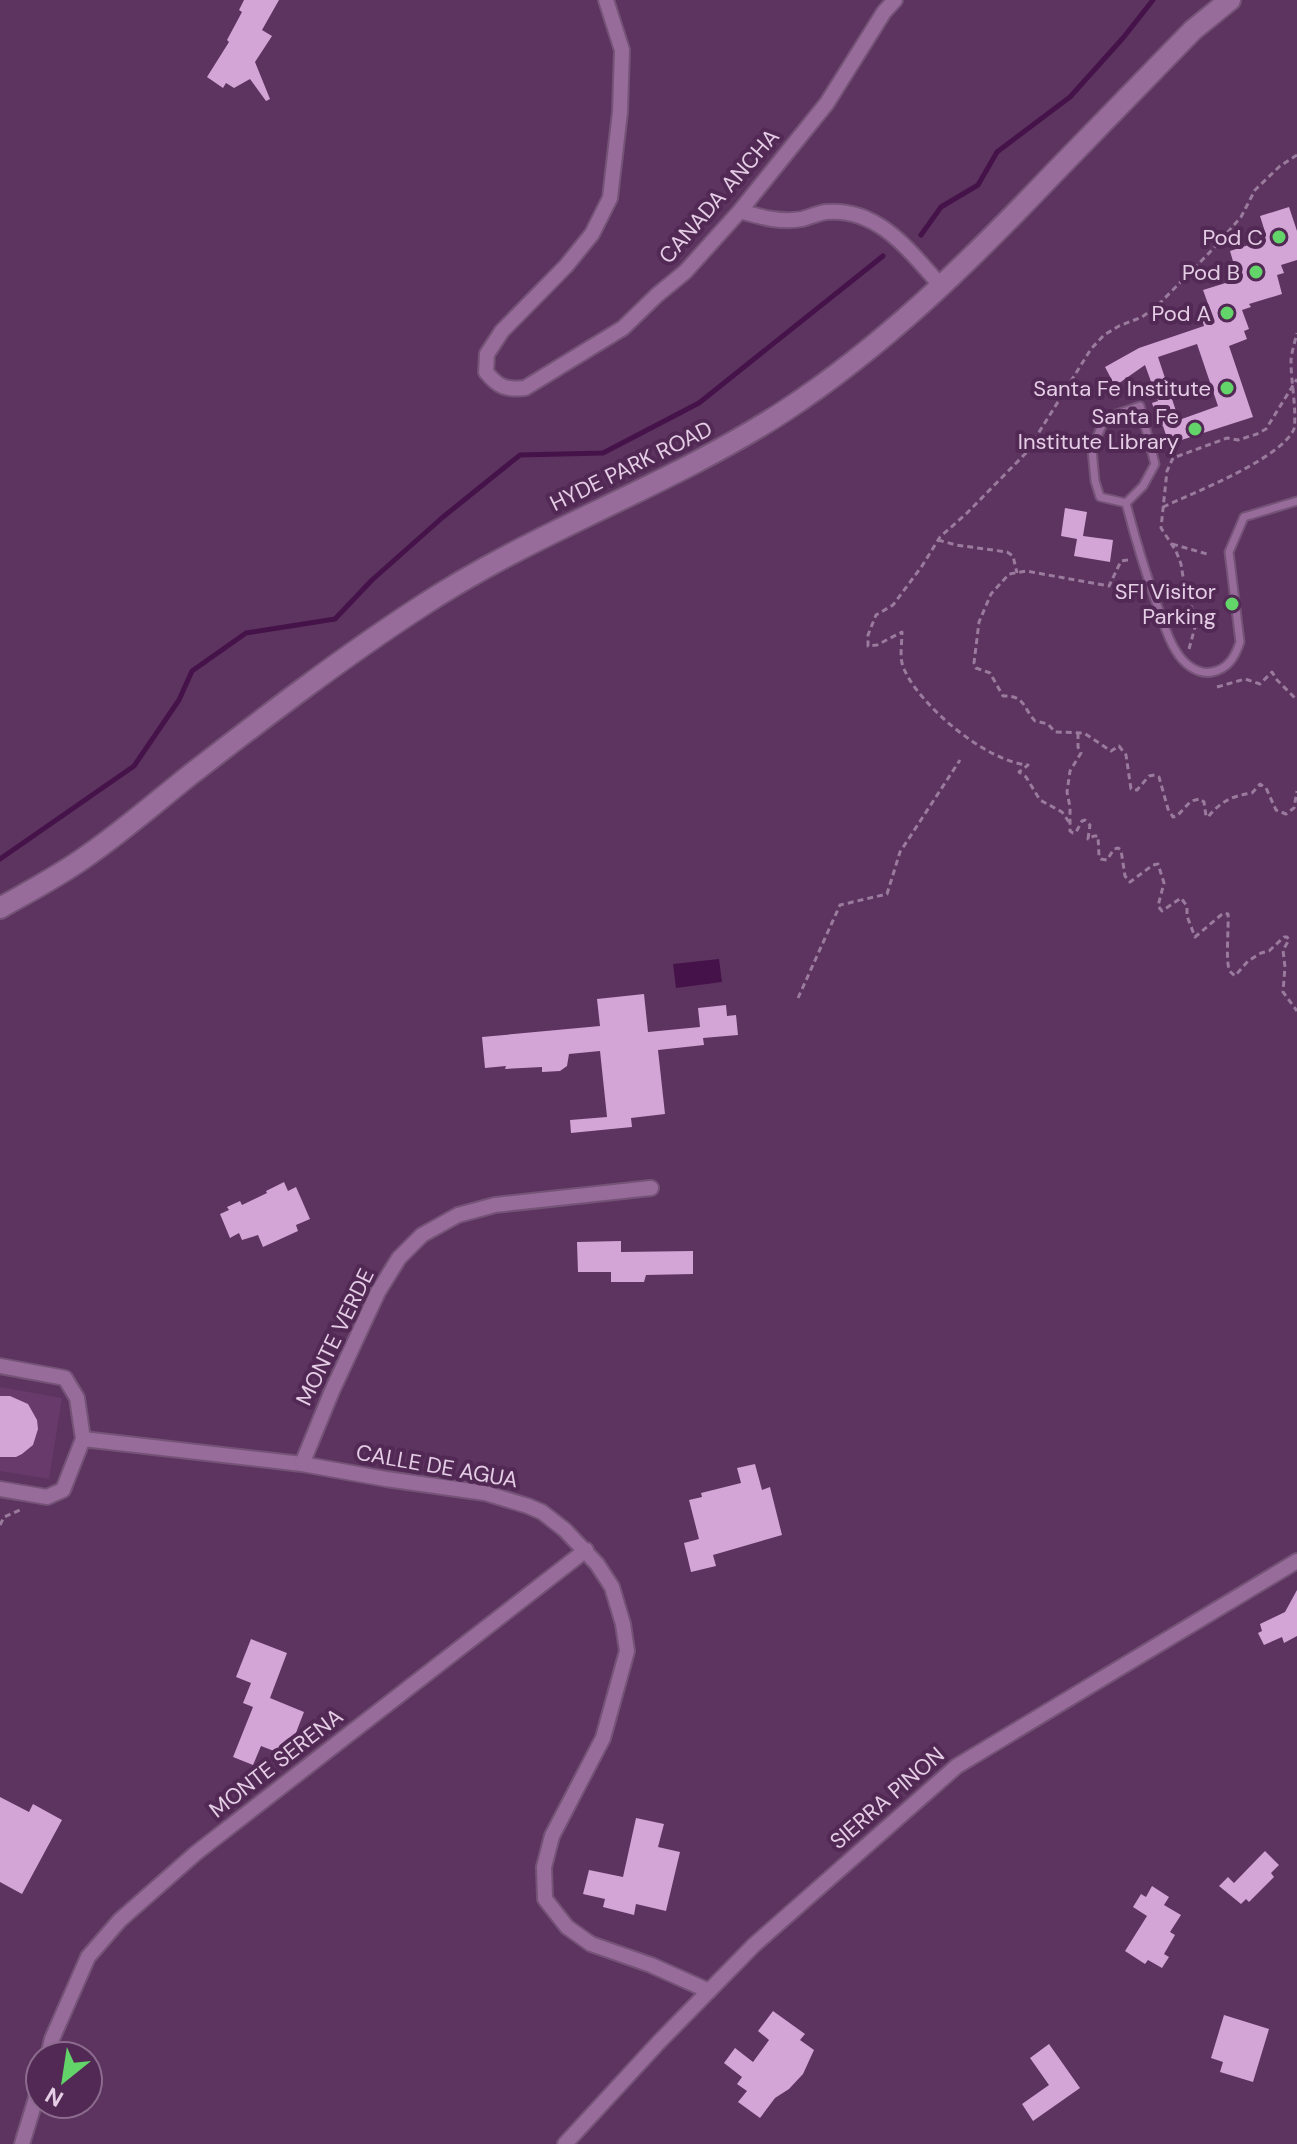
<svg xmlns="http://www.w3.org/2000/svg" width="1297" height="2144" font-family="'DM Sans',sans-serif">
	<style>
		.built { fill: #683a6c }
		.water { fill: #451249 }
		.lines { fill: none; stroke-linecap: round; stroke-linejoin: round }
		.stream { stroke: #451249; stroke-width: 5 }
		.building { fill: #d3a4d6; fill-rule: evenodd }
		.lane-casing { stroke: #755377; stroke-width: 11 }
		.street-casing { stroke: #755377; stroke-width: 18 }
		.secondary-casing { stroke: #755377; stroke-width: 24 }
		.path { stroke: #9a7a9d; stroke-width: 3; stroke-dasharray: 6 4; stroke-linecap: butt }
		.lane { stroke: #976b9a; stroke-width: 7 }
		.street { stroke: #976b9a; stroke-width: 14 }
		.secondary { stroke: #976b9a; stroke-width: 20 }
		.poi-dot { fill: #63d469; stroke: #512954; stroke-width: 3 }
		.labels { text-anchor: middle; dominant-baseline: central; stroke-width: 8; stroke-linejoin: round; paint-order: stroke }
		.street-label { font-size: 22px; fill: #e5cde6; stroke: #512954 }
		.poi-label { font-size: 22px; fill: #e5cde6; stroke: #512954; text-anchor: end }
	</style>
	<rect width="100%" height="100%" fill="#5c345f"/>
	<path class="built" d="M 0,1387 L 62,1398 L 49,1479 L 0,1471 Z"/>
	<path class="water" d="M 719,959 L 722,982 L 676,988 L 673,964 Z"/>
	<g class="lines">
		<g class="stream">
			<path d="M 921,235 L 941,207 L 978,185 L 997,152 L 1070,97 L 1123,38 L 1153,0"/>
			<path d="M 0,859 L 134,766 L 179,700 L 192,671 L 246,633 L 335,619 L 372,580 L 443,517 L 520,455 L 603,453 L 699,403 L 883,256"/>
		</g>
	</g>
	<g class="building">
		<path d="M 244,0 L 279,0 L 262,30 L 272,36 L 255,62 L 270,99 L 266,101 L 250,79 L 234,88 L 226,83 L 223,88 L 207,77 L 229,42 L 227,40 L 242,12 L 239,10 Z"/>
		<path d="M 1289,207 L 1297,231 L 1297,260 L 1281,265 L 1284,273 L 1277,275 L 1282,294 L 1249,304 L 1251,307 L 1242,310 L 1249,329 L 1244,331 L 1247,339 L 1229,346 L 1253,417 L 1169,444 L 1163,426 L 1160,427 L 1152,403 L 1158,401 L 1145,365 L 1115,386 L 1105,367 L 1139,348 L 1204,326 L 1202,318 L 1212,315 L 1203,290 L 1232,281 L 1228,270 L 1235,268 L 1230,251 L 1258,242 L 1257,238 L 1266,235 L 1260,216 ZM 1197,344 L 1218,406 L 1179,420 L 1158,357 Z"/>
		<path d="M 1065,508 L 1087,512 L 1083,536 L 1113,540 L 1110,562 L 1074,556 L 1077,539 L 1061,536 Z"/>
		<path d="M 644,994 L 648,1032 L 700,1027 L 698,1008 L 726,1005 L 727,1016 L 736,1015 L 738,1035 L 703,1038 L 704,1045 L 658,1050 L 665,1114 L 631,1118 L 632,1127 L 571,1133 L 570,1120 L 607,1117 L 600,1051 L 569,1054 L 567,1066 L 560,1071 L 542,1072 L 542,1067 L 505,1069 L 506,1066 L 485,1068 L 482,1037 L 600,1026 L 597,999 Z"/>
		<path d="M 284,1182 L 288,1191 L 296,1187 L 310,1219 L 296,1225 L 298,1231 L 263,1247 L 258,1235 L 242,1240 L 239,1233 L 230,1238 L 220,1214 L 229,1210 L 227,1207 L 240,1201 L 242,1205 L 267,1193 L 266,1191 Z"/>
		<path d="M 621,1241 L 621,1252 L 693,1251 L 693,1274 L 646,1275 L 644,1282 L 611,1282 L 611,1272 L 578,1272 L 577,1242 Z"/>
		<path d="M 0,1396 L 10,1396 L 28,1404 L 37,1420 L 38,1429 L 33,1445 L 22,1454 L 16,1457 L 0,1457 Z"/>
		<path d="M 755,1464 L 762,1490 L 770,1487 L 782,1535 L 713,1555 L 716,1566 L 691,1572 L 684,1543 L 699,1539 L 689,1500 L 702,1497 L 701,1493 L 741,1483 L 737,1468 Z"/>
		<path d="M 1297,1590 L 1297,1636 L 1284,1643 L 1282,1637 L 1264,1645 L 1258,1633 L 1262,1631 L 1260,1624 L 1285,1612 Z"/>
		<path d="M 251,1639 L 287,1653 L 270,1698 L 304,1712 L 287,1756 L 261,1746 L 253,1765 L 233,1757 L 253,1707 L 243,1703 L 251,1683 L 236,1677 Z"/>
		<path d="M 0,1797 L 29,1812 L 33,1804 L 62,1820 L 22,1894 L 0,1882 Z"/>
		<path d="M 636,1818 L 664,1824 L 658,1847 L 680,1852 L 666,1911 L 636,1904 L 634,1915 L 603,1907 L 605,1899 L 583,1894 L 589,1870 L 623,1877 Z"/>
		<path d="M 1265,1851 L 1279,1865 L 1271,1873 L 1274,1877 L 1249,1902 L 1246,1899 L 1241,1904 L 1219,1886 L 1228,1877 L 1234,1883 Z"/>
		<path d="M 1152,1886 L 1169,1897 L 1164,1905 L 1181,1915 L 1170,1932 L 1175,1935 L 1164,1954 L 1169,1957 L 1162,1968 L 1148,1960 L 1145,1964 L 1125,1951 L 1147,1916 L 1133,1907 L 1141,1894 L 1146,1897 Z"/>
		<path d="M 773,2011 L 805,2034 L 800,2040 L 814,2050 L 803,2074 L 789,2089 L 775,2098 L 760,2118 L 738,2102 L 747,2091 L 737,2084 L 742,2077 L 724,2063 L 735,2048 L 753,2062 L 769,2040 L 758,2031 Z"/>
		<path d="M 1224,2015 L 1269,2029 L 1253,2082 L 1220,2072 L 1223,2062 L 1211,2058 Z"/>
		<path d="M 1049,2044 L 1080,2088 L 1033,2121 L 1022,2104 L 1049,2085 L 1030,2058 Z"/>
	</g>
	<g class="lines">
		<g class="lane-casing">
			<g id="lane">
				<path d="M 1140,406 L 1155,464 L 1143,486 L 1126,503 L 1100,497 L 1095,481 L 1092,449 L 1105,418 Z"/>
				<path d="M 1126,503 C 1135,538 1145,571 1157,605 C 1163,620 1167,638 1176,651 C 1183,663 1197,675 1212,672 C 1228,669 1235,657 1240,642 L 1229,552 L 1244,517 L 1297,501"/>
			</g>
		</g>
		<g class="street-casing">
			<g id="street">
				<path d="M 606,0 L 622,50 L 620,112 L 610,198 L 592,234 L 566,266 L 502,331 L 487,354 L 486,372 C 498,387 506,390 525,388 L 623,328 L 657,295 L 685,272 L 740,211 L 827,103 L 884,12 L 895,0"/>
				<path d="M 740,211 C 761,217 780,223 802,219 C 810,217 818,213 826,212 C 879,207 911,253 942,287"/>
				<path d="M 0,1366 L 65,1378 L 77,1398 L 83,1439 L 63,1490 L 47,1497 L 0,1489"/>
				<path d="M 83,1439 L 302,1464 L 386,1479 L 485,1493 L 528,1506 L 542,1512 L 565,1530 L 597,1564 L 612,1587 L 623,1624 L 627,1651 L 603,1738 L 552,1836 L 544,1867 L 545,1899 L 567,1927 L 591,1944 L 651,1965 L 709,1991"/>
				<path d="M 302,1464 L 332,1391 L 378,1292 L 399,1258 L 422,1235 L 458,1215 L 495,1205 L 651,1188"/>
				<path d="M 48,2056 L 52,2039 L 88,1957 L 120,1920 L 196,1853 L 586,1550"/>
				<path d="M 22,2144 L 40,2085"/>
				<path d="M 565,2144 L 659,2042 L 754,1945 L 957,1766 L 1297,1561"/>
			</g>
		</g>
		<g class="secondary-casing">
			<path id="secondary" d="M 0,908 C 28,892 57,877 84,858 C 121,833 155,803 190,775 C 265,717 340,659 420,607 C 535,531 667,487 783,412 C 884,346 969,262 1052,175 C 1099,127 1146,78 1193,30 L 1230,0"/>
		</g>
		<g class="path">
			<path d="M 1163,507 C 1193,493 1281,459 1294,429 C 1297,411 1291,382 1291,362 C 1291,353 1295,342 1297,333"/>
			<path d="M 938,540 L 956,545 L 1007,552 L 1013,556 L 1017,573"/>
			<path d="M 1172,544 L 1207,554"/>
			<path d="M 1128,560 L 1121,561 L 1109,586 L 1026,571 L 1009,574 L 991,594 L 979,622 L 974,663 L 976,668 L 990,673 L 1003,696 C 1025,695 1023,708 1035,721 L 1048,724 L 1055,732 L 1084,733 L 1111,751 L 1119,746 L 1126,755 L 1131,789 L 1137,790 L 1149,776 L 1155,775 L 1159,777 L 1168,809 L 1173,817 L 1177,816 L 1191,801 L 1200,799 L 1204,802 L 1206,816 L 1208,817 C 1221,801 1232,796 1252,793 L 1260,784 L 1266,788 L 1276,810 L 1286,814 L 1294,808 L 1297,791"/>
			<path d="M 1189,649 L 1197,620 L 1191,606 L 1194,597 L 1192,588 L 1184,583 L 1181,564 L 1176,551 L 1161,528 L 1167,471 L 1173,458 L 1227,438 L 1238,440 L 1257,434 L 1266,429 L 1297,379"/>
			<path d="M 1217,687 L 1245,679 L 1260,684 L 1272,672 L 1277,680 L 1297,700"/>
			<path d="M 1078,733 L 1078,747 L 1081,753 L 1070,771 L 1067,792 L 1070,807 L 1070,831 L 1073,833 L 1076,832 L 1082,821 L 1085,820 L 1090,825 L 1088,839 L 1094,836 L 1098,836 L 1099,856 L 1101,859 L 1107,860 L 1114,849 L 1118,848 L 1121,850 L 1125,876 L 1130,882 L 1153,865 L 1158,864 L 1164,883 L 1158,906 L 1162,911 L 1181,898 L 1187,906 L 1187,916 L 1195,937 L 1221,915 L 1224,913 L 1228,914 C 1229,926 1225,964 1230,971 C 1231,973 1233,974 1235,976 L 1248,961 L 1261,953 L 1269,951 L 1284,937 L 1287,937 L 1289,940 L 1283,950 L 1285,967 L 1283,992 L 1297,1011"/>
			<path d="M 1069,822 L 1062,812 L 1040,800 L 1026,777 L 1019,772 L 1028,765 C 987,762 920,706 904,669 C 899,659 902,644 902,632 L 877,645 L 868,646 L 868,635 L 876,615 L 893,605 L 922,566 L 940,537 L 966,514 L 1026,453 L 1091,349 L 1104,335 L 1119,326 L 1142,317 L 1156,307 L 1213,249 L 1241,217 L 1255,190 L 1280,166 L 1297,155"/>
			<path d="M 798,998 L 840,905 L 887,894 L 900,852 L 960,760"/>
			<path d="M 0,1525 L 4,1517 L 22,1509"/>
		</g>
		<use href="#lane" class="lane"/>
		<use href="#street" class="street"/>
		<use href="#secondary" class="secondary"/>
	</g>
	<g class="poi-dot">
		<circle cx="1279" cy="237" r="8"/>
		<circle cx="1256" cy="272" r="8"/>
		<circle cx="1227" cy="313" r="8"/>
		<circle cx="1227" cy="388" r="8"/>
		<circle cx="1195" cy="429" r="8"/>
		<circle cx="1232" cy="604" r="8"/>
	</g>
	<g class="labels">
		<g class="street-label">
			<text transform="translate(719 196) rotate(-49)">CANADA ANCHA</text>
			<text transform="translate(631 466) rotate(-26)">HYDE PARK ROAD</text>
			<text transform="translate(335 1337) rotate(-64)">MONTE VERDE</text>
			<text transform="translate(437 1466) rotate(10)">CALLE DE AGUA</text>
			<text transform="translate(276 1763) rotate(-38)">MONTE SERENA</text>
			<text transform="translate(887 1798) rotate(-41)">SIERRA PINON</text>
		</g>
		<g class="poi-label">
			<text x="1263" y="237">Pod C</text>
			<text x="1240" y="272">Pod B</text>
			<text x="1211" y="313">Pod A</text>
			<text x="1211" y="388">Santa Fe Institute</text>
			<text x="1179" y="416">Santa Fe<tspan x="1179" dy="25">Institute Library</tspan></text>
			<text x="1216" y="591">SFI Visitor<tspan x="1216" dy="25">Parking</tspan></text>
		</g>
	</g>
	<g transform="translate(64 2080) rotate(210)"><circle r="38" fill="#512954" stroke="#8c6b8e" stroke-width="2"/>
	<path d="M0-6L14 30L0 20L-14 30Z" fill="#63d469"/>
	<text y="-12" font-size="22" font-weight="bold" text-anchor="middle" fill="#e5cde6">N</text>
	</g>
</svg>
